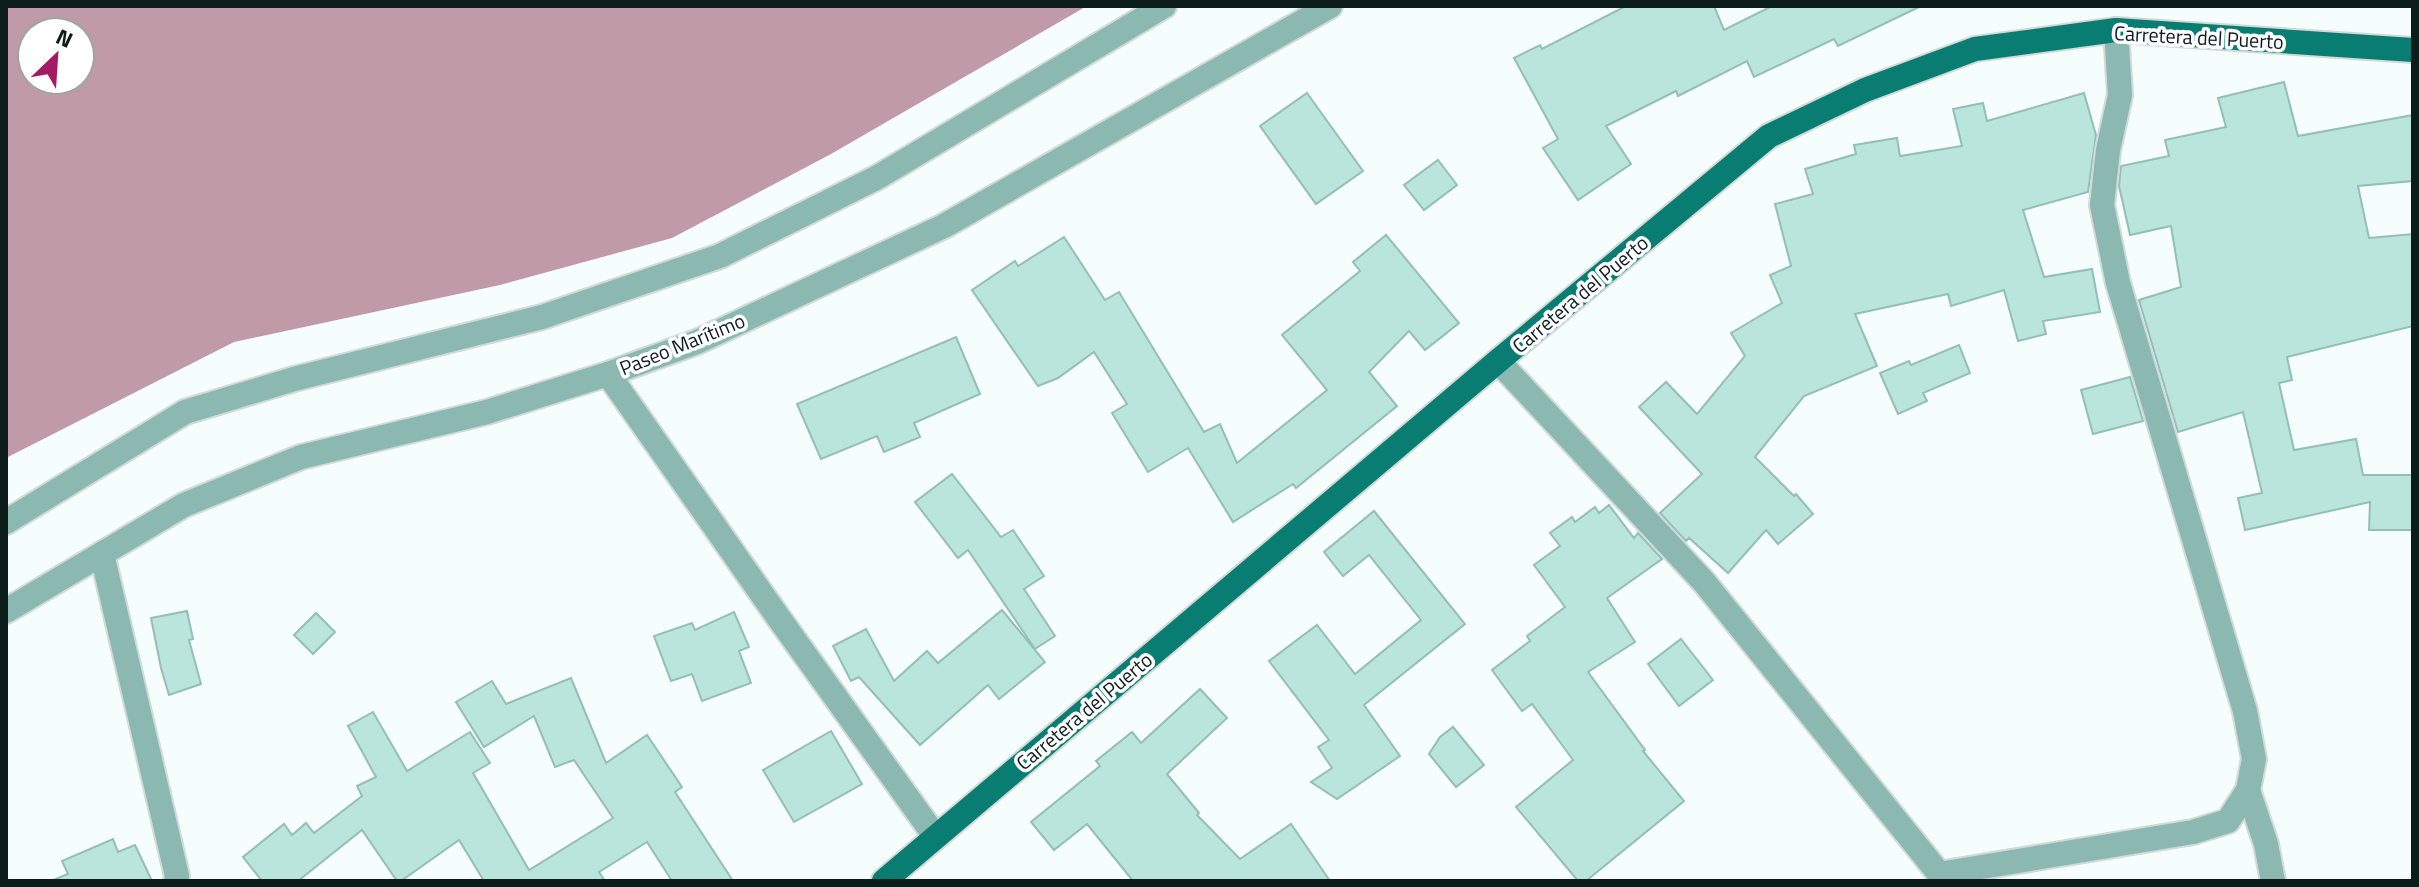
<svg xmlns="http://www.w3.org/2000/svg" width="2419" height="887" font-family="'Titillium Web',sans-serif">
	<style>
		.water { fill: #c19aa7; fill-rule: evenodd }
		.building { fill: #b9e5dd; stroke: #94beb7; stroke-width: 2 }
		.lines { fill: none; stroke-linecap: round; stroke-linejoin: round }
		.minor-casing { stroke: #d0dad8; stroke-width: 28 }
		.major-casing { stroke: #d0dad8; stroke-width: 28 }
		.minor { stroke: #8bb8b0; stroke-width: 24 }
		.major { stroke: #097d72; stroke-width: 24 }
		.labels { text-anchor: middle; dominant-baseline: central; stroke-width: 7; stroke-linejoin: round; paint-order: stroke }
		.street-label { font-size: 20px; fill: #0b1c19; stroke: #fff }
	</style>
	<rect width="100%" height="100%" fill="#f5fefc"/>
	<path class="water" d="M 6,6 L 1087,6 L 831,154 L 672,238 L 500,285 L 234,342 L 6,458 ZM 32,32 L 80,32 L 80,80 L 32,80 Z"/>
	<g class="building">
		<path d="M 1626,6 L 1714,6 L 1724,30 L 1772,6 L 1921,6 L 1838,46 L 1834,39 L 1754,77 L 1747,61 L 1678,96 L 1676,91 L 1606,126 L 1631,164 L 1578,200 L 1543,148 L 1558,139 L 1514,58 L 1540,45 L 1542,49 Z"/>
		<path d="M 2284,82 L 2298,136 L 2413,115 L 2413,181 L 2358,186 L 2369,238 L 2413,234 L 2413,326 L 2287,357 L 2292,380 L 2279,383 L 2294,450 L 2356,439 L 2363,475 L 2413,475 L 2413,530 L 2369,530 L 2370,502 L 2245,530 L 2238,498 L 2262,493 L 2243,412 L 2178,432 L 2139,300 L 2181,287 L 2171,226 L 2130,235 L 2119,186 L 2121,166 L 2169,156 L 2165,140 L 2226,127 L 2218,98 Z"/>
		<path d="M 1307,93 L 1363,171 L 1316,204 L 1260,126 Z"/>
		<path d="M 2084,93 L 2096,135 L 2088,192 L 2023,210 L 2044,277 L 2092,269 L 2100,312 L 2043,321 L 2046,334 L 2018,341 L 2004,290 L 1951,306 L 1948,294 L 1855,314 L 1877,366 L 1804,396 L 1755,457 L 1794,496 L 1796,494 L 1813,514 L 1778,544 L 1766,530 L 1728,573 L 1689,538 L 1686,541 L 1660,513 L 1702,474 L 1639,407 L 1666,382 L 1697,414 L 1745,356 L 1731,333 L 1782,303 L 1770,275 L 1791,266 L 1775,204 L 1813,194 L 1805,169 L 1856,154 L 1854,145 L 1897,138 L 1900,156 L 1962,146 L 1953,109 L 1983,103 L 1987,121 Z"/>
		<path d="M 1438,160 L 1457,185 L 1424,210 L 1404,185 Z"/>
		<path d="M 1386,235 L 1459,323 L 1425,350 L 1409,331 L 1369,372 L 1397,406 L 1296,488 L 1293,484 L 1233,522 L 1188,448 L 1148,472 L 1112,413 L 1127,404 L 1094,352 L 1058,378 L 1038,386 L 972,290 L 1015,261 L 1018,266 L 1064,237 L 1105,300 L 1119,292 L 1204,432 L 1220,424 L 1237,463 L 1327,390 L 1282,335 L 1360,271 L 1353,262 Z"/>
		<path d="M 956,337 L 980,394 L 914,423 L 920,437 L 884,452 L 877,436 L 821,459 L 797,404 Z"/>
		<path d="M 1959,345 L 1970,373 L 1923,393 L 1927,401 L 1898,414 L 1880,373 L 1909,361 L 1911,365 Z"/>
		<path d="M 2130,377 L 2143,421 L 2093,434 L 2081,390 Z"/>
		<path d="M 952,474 L 1001,537 L 1013,530 L 1044,576 L 1024,589 L 1055,636 L 1035,649 L 968,550 L 958,558 L 915,502 Z"/>
		<path d="M 1609,505 L 1634,538 L 1638,533 L 1662,559 L 1607,598 L 1635,642 L 1588,672 L 1645,750 L 1643,751 L 1684,801 L 1586,881 L 1578,881 L 1516,807 L 1573,760 L 1532,704 L 1522,711 L 1492,670 L 1530,641 L 1527,636 L 1565,607 L 1534,565 L 1560,546 L 1550,533 L 1572,517 L 1575,522 L 1595,507 L 1599,513 Z"/>
		<path d="M 1374,511 L 1465,624 L 1364,705 L 1400,756 L 1337,799 L 1311,782 L 1332,768 L 1318,747 L 1329,740 L 1269,661 L 1317,625 L 1355,674 L 1421,620 L 1369,555 L 1343,576 L 1324,552 Z"/>
		<path d="M 1002,610 L 1045,662 L 999,699 L 988,685 L 920,745 L 859,677 L 851,681 L 833,646 L 866,629 L 894,681 L 927,651 L 938,663 Z"/>
		<path d="M 187,611 L 193,639 L 189,640 L 201,684 L 169,695 L 161,668 L 151,618 Z"/>
		<path d="M 734,612 L 749,647 L 739,651 L 751,683 L 702,701 L 692,674 L 671,681 L 654,636 L 692,623 L 695,630 Z"/>
		<path d="M 316,613 L 335,632 L 313,654 L 294,635 Z"/>
		<path d="M 1681,639 L 1713,680 L 1679,706 L 1648,664 Z"/>
		<path d="M 571,678 L 606,763 L 647,735 L 682,787 L 675,792 L 733,881 L 672,881 L 647,842 L 599,872 L 605,881 L 484,881 L 459,840 L 401,881 L 397,881 L 362,830 L 298,881 L 262,881 L 243,857 L 284,824 L 292,835 L 306,823 L 314,833 L 362,796 L 357,786 L 376,777 L 348,726 L 373,712 L 407,771 L 470,732 L 490,763 L 473,773 L 529,870 L 613,818 L 574,760 L 555,767 L 534,716 L 484,747 L 456,702 L 492,681 L 506,704 Z"/>
		<path d="M 1200,689 L 1227,718 L 1167,774 L 1199,813 L 1197,815 L 1240,859 L 1291,824 L 1330,881 L 1133,881 L 1087,824 L 1054,850 L 1031,822 L 1100,766 L 1096,761 L 1132,732 L 1141,743 Z"/>
		<path d="M 1453,727 L 1484,765 L 1456,787 L 1429,754 L 1440,737 Z"/>
		<path d="M 831,731 L 862,784 L 794,822 L 763,770 Z"/>
		<path d="M 113,839 L 118,852 L 135,845 L 152,881 L 51,881 L 68,874 L 62,861 Z"/>
	</g>
	<g class="lines">
		<g class="minor-casing">
			<g id="minor">
				<path d="M 1498,361 L 1704,582 L 1945,881"/>
				<path d="M 608,374 L 778,617 L 935,836"/>
				<path d="M 6,522 L 185,412 L 294,379 L 542,317 L 720,256 L 878,177 L 1164,6"/>
				<path d="M 102,554 L 177,876 L 176,881"/>
				<path d="M 6,611 L 184,505 L 301,457 L 487,412 L 608,374 L 697,342 L 944,226 L 1330,6"/>
				<path d="M 2248,790 L 2266,844 L 2273,881"/>
				<path d="M 1939,874 L 2193,832 L 2228,821 L 2248,790 L 2254,759 L 2245,711 L 2118,283 L 2102,205 L 2108,150 L 2120,95 L 2116,30"/>
			</g>
		</g>
		<g class="major-casing">
			<path id="major" d="M 884,881 L 1498,361 L 1769,136 L 1865,90 L 1975,49 L 2116,30 L 2413,50"/>
		</g>
		<use href="#minor" class="minor"/>
		<use href="#major" class="major"/>
	</g>
	<g class="labels">
		<g class="street-label">
			<text transform="translate(2199 37) rotate(3)">Carretera del Puerto</text>
			<text transform="translate(1580 294) rotate(-40)">Carretera del Puerto</text>
			<text transform="translate(682 344) rotate(-22)">Paseo Marítimo</text>
			<text transform="translate(1084 711) rotate(-40)">Carretera del Puerto</text>
		</g>
	</g>
	<rect width="2419" height="887" fill="none" stroke="#0b1c19" stroke-width="16"/>
	<g transform="translate(56 56) rotate(25)"><circle r="38" fill="#ffffff" stroke="#9da4a3" stroke-width="2"/>
	<path d="M0-6L14 30L0 20L-14 30Z" fill="#a51b62"/>
	<text y="-12" font-size="22" font-weight="bold" text-anchor="middle" fill="#0b1c19">N</text>
	</g>
</svg>
